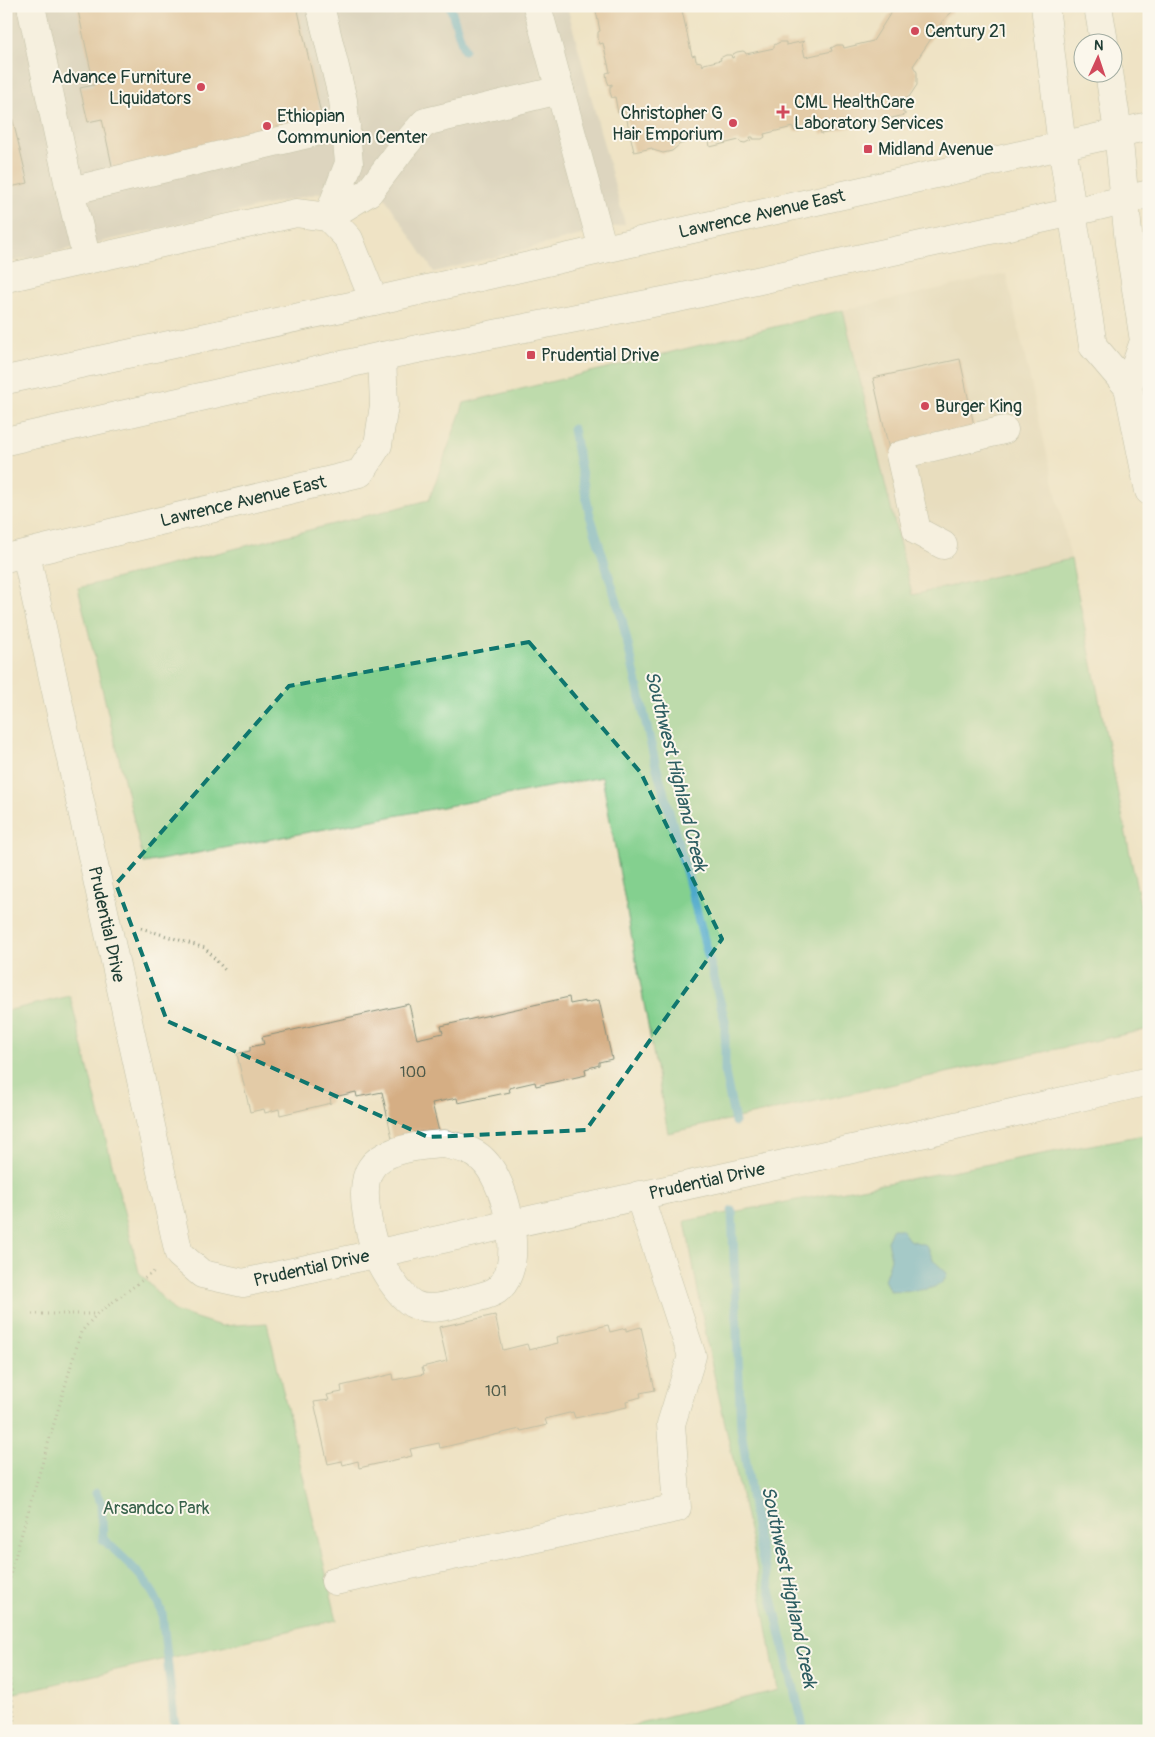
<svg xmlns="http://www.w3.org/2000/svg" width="1155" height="1737" font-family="Pangolin,sans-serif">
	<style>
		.built { fill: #dfd4b5 }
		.industrial { fill: #c8c4b8 }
		.green { fill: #84d08f; stroke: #528662 }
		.water { fill: #4da9cb; stroke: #367380 }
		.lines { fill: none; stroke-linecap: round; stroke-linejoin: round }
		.stream { stroke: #4da9cb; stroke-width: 9 }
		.building { fill: #d5ae84 }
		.minor-casing { stroke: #87907c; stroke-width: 29 }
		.major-casing { stroke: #87907c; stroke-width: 29 }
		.path { stroke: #87907c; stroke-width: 3; stroke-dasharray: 1 4; stroke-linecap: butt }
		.minor { stroke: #fff; stroke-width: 28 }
		.major { stroke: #fff; stroke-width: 28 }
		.marked { fill: none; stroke: #0f766e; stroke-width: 4; stroke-dasharray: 10 6; stroke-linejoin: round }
		.poi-dot { fill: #d1495b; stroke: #fbf7ec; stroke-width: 2 }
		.labels { text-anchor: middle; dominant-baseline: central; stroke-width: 4; stroke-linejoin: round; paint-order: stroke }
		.number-label { font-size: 15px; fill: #4c5948 }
		.poi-label { font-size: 18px; fill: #1f3d34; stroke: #fbf7ec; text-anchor: start }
		.street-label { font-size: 18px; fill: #1f3d34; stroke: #fbf7ec }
		.park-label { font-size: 18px; fill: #38624b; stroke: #fbf7ec }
		.water-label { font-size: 19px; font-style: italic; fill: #2d5d61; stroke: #fbf7ec }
	</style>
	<rect width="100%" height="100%" fill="#fbf7ec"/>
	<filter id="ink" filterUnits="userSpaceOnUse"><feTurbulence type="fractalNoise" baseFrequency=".02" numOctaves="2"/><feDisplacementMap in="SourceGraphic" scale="10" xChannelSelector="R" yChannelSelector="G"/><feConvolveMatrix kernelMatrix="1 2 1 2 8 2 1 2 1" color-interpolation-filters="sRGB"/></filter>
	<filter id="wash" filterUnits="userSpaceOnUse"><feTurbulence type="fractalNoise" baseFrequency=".0096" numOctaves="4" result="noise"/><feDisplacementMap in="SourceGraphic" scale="20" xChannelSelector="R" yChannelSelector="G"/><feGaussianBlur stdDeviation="1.12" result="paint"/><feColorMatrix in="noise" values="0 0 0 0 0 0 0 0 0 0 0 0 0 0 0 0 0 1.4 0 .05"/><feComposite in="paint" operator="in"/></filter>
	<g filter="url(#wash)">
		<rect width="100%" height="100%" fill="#efe3c5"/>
		<path class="built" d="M 1006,274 L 1071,559 L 912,595 L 843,310 Z"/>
		<path class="industrial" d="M 6,6 L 567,6 L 625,224 L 434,272 L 374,181 L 6,263 Z"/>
		<g class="green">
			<path d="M 843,310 L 912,595 L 1071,559 L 1149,949 L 1149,1029 L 668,1133 L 602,777 L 144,863 L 78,588 L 429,500 L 464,403 Z"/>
			<path d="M 70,996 L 139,1272 L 174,1311 L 221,1326 L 267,1323 L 337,1620 L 6,1695 L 6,1011 Z"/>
			<path d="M 1149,1134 L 1149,1731 L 611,1731 L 778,1690 L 753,1548 L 710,1357 L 685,1221 Z"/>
		</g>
		<path class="water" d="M 892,1229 L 901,1229 L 909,1240 L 926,1245 L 934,1261 L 947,1273 C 945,1294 906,1290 890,1291 L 884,1280 L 891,1259 L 887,1241 Z"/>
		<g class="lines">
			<g class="stream">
				<path d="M 450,6 L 464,50"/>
				<path d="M 573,429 L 589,512 L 621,615 L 655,762 L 687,874 L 725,1021 L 725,1073 L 735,1122"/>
				<path d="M 732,1211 L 741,1429 L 758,1540 L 804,1731"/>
				<path d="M 96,1493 L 101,1503 L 103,1539 C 127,1562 151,1580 162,1613 L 174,1719 L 177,1731"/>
			</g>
		</g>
		<g id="blocks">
			<g class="building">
				<path d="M 77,6 L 297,6 L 323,123 L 113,170 L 102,119 L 88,122 L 80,88 L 94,85 Z"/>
				<path d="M 595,6 L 681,6 L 692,56 L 695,55 L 696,61 L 701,62 L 703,66 L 704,64 L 721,60 L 720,58 L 726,55 L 731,55 L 732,58 L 734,57 L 733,54 L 737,52 L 743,51 L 745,52 L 746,54 L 774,48 L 774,45 L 780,42 L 786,42 L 786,45 L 805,41 L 802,43 L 805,57 L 832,51 L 831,48 L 837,45 L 843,45 L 844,48 L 873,41 L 895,6 L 956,6 L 952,12 L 944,19 L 913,66 L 917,72 L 917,85 L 909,97 L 900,101 L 903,113 L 905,113 L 905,115 L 821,134 L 818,121 L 804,124 L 805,129 L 799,131 L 794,131 L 793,127 L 764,134 L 765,137 L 762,139 L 753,139 L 753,137 L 750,137 L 751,140 L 745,143 L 740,142 L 739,140 L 710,147 L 708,134 L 683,139 L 684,143 L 680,144 L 672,151 L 663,153 L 653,150 L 652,148 L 634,152 L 625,111 L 618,113 L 615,97 L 612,98 L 610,92 L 610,86 L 612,86 L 612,84 L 609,85 L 607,80 L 606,73 L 610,72 L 603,43 L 600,44 L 598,39 L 598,32 L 600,31 Z"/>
				<path d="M 6,92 L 28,183 L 6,188 Z"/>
				<path d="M 960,359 L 976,435 L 890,454 L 873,378 Z"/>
				<path d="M 569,997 L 570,1004 L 585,1001 L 585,1003 L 599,1000 L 612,1059 L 599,1062 L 599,1065 L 585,1069 L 586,1075 L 536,1086 L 535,1082 L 509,1088 L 510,1092 L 458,1103 L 457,1098 L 432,1103 L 440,1136 L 394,1147 L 382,1092 L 357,1097 L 356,1092 L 330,1098 L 331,1103 L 280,1115 L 279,1109 L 265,1113 L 264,1109 L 250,1112 L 237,1054 L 250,1051 L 250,1047 L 264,1044 L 262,1037 L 409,1004 L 417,1039 L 443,1033 L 441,1026 Z"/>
				<path d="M 495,1315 L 503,1350 L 527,1344 L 529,1350 L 558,1343 L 557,1337 L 608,1325 L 610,1332 L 626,1328 L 626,1331 L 641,1327 L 655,1390 L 640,1393 L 641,1397 L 626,1401 L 627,1407 L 575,1418 L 573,1412 L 545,1419 L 547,1425 L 521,1431 L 520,1429 L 440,1448 L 439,1443 L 410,1449 L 412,1456 L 359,1468 L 358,1461 L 343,1465 L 342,1461 L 328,1464 L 314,1402 L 329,1400 L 327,1395 L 342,1392 L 341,1386 L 393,1374 L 394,1380 L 424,1374 L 422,1367 L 447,1361 L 439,1327 Z"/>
			</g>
		</g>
	</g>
	<g filter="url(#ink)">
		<use href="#blocks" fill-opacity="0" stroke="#87907c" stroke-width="1"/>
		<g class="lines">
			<g class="minor-casing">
				<g id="minor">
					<path d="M 31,6 L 70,191 L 87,260"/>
					<path d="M 320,6 L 343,100 L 349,163 L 328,217"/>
					<path d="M 537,6 L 603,249"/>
					<path d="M 70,191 L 346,125"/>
					<path d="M 328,217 L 369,192 L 403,147 L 425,122 L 560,90"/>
					<path d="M 6,278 L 296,213 L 328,217 L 349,239 L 374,301"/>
					<path d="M 943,545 L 917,531 L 900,455 L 1004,430"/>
					<path id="s1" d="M 26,554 L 179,1254 L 202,1274 L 243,1283 L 925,1133 L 1149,1081"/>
					<path id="s2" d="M 6,558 L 360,473 L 378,445 L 384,405 L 382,356"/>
					<path d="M 444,1144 C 457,1147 472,1149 482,1159 C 505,1180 519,1244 509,1272 C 502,1293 490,1294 472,1299 C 454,1304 430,1313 413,1304 C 399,1296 381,1267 376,1252 C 369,1231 358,1186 371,1168 C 383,1149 423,1145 444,1144 Z"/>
					<path d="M 335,1581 L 677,1508 L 671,1424 L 692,1356 L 639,1195"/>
				</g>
			</g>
			<g class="major-casing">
				<g id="major">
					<path d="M 1045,6 L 1062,146 L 1093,346 L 1128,387 L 1149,491"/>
					<path d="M 1098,6 L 1104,42"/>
					<path d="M 1109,72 L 1118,132 L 1129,243 L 1144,341 L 1128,387"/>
					<path id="s3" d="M 6,380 L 374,301 L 1149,126"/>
					<path d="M 6,441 L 382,356 L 678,298 L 1073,212 L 1149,194"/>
				</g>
			</g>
			<g class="path">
				<path d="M 141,928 L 205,948 L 226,971"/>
				<path d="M 32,1314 L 96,1314"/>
				<path d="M 6,1603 L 12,1568 L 27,1515 L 81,1332 L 97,1314 L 156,1270"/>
				<path d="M 6,1645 L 16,1731"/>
			</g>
			<use href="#minor" class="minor"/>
			<use href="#major" class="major"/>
		</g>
	</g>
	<path d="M0 0H1155V1737H0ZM 529,642 L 641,773 L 722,939 L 586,1130 L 428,1137 L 167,1021 L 116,884 L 289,686 Z" fill="#efe3c5" fill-opacity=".55" fill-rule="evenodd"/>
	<path class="marked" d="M 529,642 L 641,773 L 722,939 L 586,1130 L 428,1137 L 167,1021 L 116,884 L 289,686 Z"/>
	<g class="poi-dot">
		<circle cx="915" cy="31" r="5"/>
		<circle cx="201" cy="87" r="5"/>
		<path d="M780.5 104.5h5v5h5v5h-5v5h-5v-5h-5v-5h5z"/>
		<circle cx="733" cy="123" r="5"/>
		<circle cx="267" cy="126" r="5"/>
		<rect x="863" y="144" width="10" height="10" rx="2.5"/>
		<rect x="526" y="350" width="10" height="10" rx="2.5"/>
		<circle cx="925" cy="406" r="5"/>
	</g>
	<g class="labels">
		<g class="number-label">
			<text x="413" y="1072">100</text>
			<text x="496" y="1391">101</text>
		</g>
		<g class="poi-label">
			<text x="925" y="31">Century 21</text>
			<text x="191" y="77" text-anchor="end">Advance Furniture<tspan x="191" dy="21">Liquidators</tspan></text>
			<text x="794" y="102">CML HealthCare<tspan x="794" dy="21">Laboratory Services</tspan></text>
			<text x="723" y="113" text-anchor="end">Christopher G<tspan x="723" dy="21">Hair Emporium</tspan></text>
			<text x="277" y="116">Ethiopian<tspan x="277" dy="21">Communion Center</tspan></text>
			<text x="878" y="149">Midland Avenue</text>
			<text x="541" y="355">Prudential Drive</text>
			<text x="935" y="406">Burger King</text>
		</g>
		<g class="street-label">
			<text stroke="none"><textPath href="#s3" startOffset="774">Lawrence Avenue East</textPath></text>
			<text stroke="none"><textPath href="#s2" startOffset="244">Lawrence Avenue East</textPath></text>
			<text stroke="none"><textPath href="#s1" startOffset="379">Prudential Drive</textPath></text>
			<text stroke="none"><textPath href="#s1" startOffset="1264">Prudential Drive</textPath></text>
			<text stroke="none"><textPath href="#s1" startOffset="859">Prudential Drive</textPath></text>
		</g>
		<g class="park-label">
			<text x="156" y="1508">Arsandco Park</text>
		</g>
		<g class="water-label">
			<text transform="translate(676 771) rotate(76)">Southwest Highland Creek</text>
			<text transform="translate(789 1587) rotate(78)">Southwest Highland Creek</text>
		</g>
	</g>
	<rect width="1155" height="1737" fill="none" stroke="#fbf7ec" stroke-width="25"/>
	<g transform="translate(1098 58) rotate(3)"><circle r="24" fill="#fbf7ec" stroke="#a3ada2"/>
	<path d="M0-4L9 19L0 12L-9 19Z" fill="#d1495b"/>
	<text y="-8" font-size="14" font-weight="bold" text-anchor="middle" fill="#1f3d34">N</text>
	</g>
</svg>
